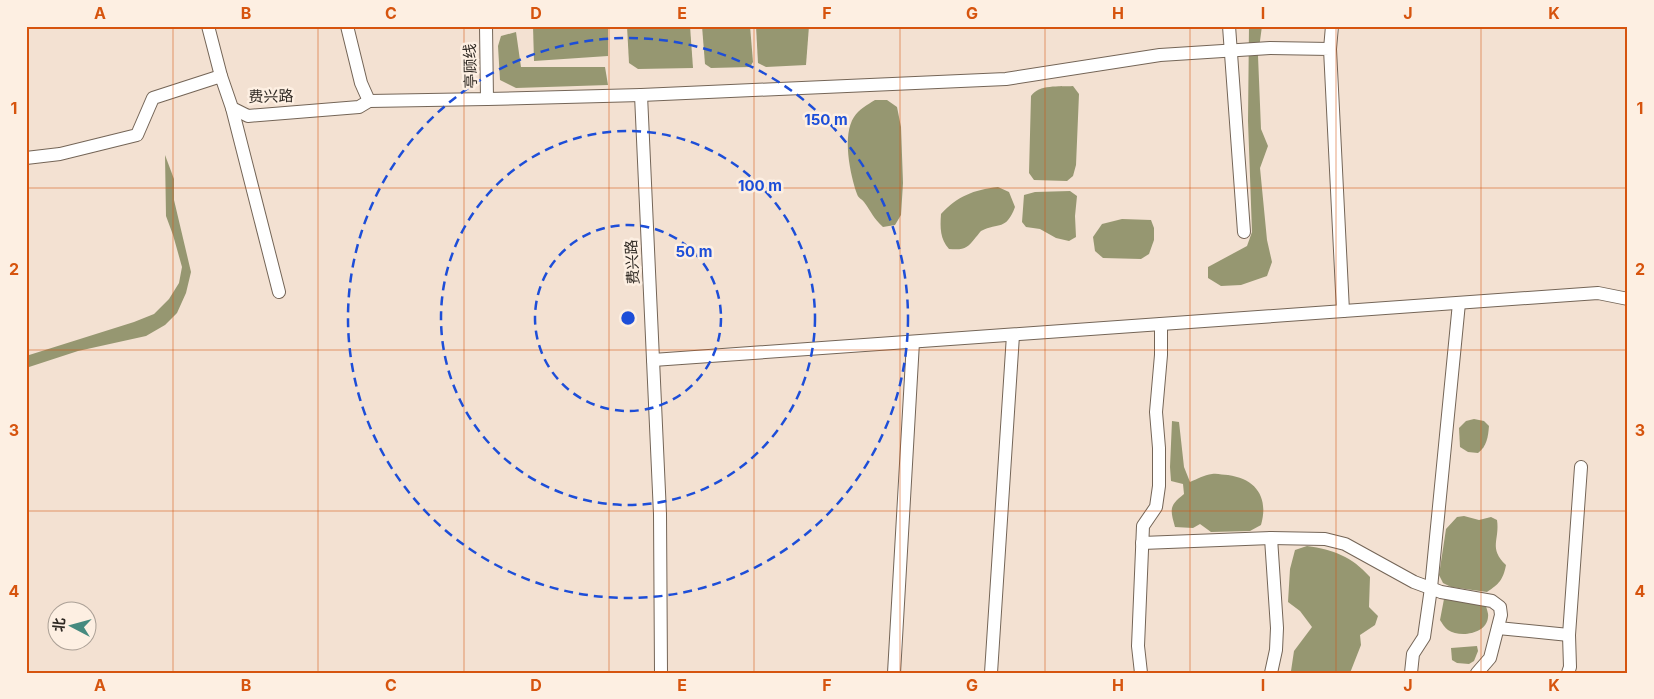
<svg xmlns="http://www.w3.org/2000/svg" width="1654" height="699" font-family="Inter,'Noto Sans SC',sans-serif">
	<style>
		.water { fill: #969771 }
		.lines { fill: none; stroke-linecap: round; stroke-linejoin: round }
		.minor-casing { stroke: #746557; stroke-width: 14 }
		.minor { stroke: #fff; stroke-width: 12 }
		.grid { fill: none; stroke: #d6540e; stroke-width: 1; stroke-opacity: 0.55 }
		.ring { fill: none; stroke: #1d4ed8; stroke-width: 2.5; stroke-dasharray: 9 6 }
		.labels { text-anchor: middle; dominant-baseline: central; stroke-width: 5; stroke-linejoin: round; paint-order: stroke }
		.street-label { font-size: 15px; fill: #2f2923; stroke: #fdefe2 }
		.centre { fill: #1d4ed8; stroke: #fdefe2; stroke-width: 2.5 }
		.ring-label { font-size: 15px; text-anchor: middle; font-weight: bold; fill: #1d4ed8; stroke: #fdefe2; stroke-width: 5; stroke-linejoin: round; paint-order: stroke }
		.neatline { fill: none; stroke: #d6540e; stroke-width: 2 }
		.grid-label { font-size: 16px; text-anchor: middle; font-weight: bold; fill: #d6540e }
	</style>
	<rect width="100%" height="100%" fill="#f3e1d2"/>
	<g class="water">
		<path d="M 533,26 L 608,26 L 608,56 L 534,61 Z"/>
		<path d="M 627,26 L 690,26 L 693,68 L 638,69 L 629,63 Z"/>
		<path d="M 702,26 L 750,26 L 753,62 L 750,67 L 711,68 L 705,64 Z"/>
		<path d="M 756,26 L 809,26 L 806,65 L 766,67 L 758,63 Z"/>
		<path d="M 1249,26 L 1262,26 L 1258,56 L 1261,129 L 1268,146 L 1260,168 L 1267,240 L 1272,262 L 1267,276 L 1241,285 L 1221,286 L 1208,278 L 1208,267 L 1247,246 L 1252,232 L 1248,121 Z"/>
		<path d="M 516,32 L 521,67 L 605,67 L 608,85 L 516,88 L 500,80 L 498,46 L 501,36 Z"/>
		<path d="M 1073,86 L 1079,94 L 1076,165 L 1073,176 L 1067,181 L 1034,180 L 1029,173 L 1031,96 C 1039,84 1059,87 1073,86 Z"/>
		<path d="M 875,100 L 887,100 L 897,107 L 901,127 L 903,183 L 901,215 L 895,225 L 883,227 C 873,218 872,213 864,202 C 862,199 858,198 857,194 C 850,174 842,135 854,117 C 859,109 867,105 875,100 Z"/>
		<path d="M 165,155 L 174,179 L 174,200 L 191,272 L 186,293 L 177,313 L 165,325 L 146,336 L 78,351 L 26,368 L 26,356 L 134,322 L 154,314 L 169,299 L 179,283 L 182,267 L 173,235 L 166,216 Z"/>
		<path d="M 998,187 L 1009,192 L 1015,207 C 1006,231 999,222 981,231 C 979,233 978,235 976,237 C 967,249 964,250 949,249 C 940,239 940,228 941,214 C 958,196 973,190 998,187 Z"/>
		<path d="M 1070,191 L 1077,196 L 1075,216 L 1076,237 L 1069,241 L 1056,238 L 1040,229 L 1026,227 L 1022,222 L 1024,195 L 1035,192 Z"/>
		<path d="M 1122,219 L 1151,220 L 1154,228 L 1154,240 L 1149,254 L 1141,259 L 1103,258 L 1095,251 L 1093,237 L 1102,224 Z"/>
		<path d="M 1474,419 L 1484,421 L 1489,426 C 1488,437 1487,446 1478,453 L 1468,452 L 1460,447 L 1459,428 L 1466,421 Z"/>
		<path d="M 1172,421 L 1179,422 L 1184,467 L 1190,482 C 1197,479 1204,475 1212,474 C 1217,473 1223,475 1228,475 C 1256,479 1269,497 1261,525 L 1250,531 L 1211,532 L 1200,524 L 1193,528 L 1175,527 C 1170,509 1169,506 1184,494 L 1183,484 L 1171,481 L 1170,467 Z"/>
		<path d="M 1464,516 L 1479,520 L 1491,517 L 1497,520 C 1500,540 1488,548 1506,565 C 1503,580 1499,584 1487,592 L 1451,587 L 1443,583 L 1439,575 L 1446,529 L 1457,517 Z"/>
		<path d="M 1307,546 C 1334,550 1351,556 1370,577 L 1369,607 L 1378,616 L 1375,625 L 1360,635 L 1361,645 L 1350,673 L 1291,671 L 1294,651 L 1312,627 L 1300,611 L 1288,602 L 1290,569 L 1295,550 Z"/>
		<path d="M 1444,599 L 1486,605 C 1486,608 1489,614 1488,617 C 1487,634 1460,638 1448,630 C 1445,628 1442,623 1440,620 Z"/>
		<path d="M 1477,646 L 1478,651 L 1474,661 L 1469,664 L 1457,663 L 1452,660 L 1451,648 Z"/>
	</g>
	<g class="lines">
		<g class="minor-casing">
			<g id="minor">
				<path d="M 208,26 L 221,76"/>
				<path d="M 347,26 L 361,83 L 369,101"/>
				<path d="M 1229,26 L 1244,232"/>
				<path d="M 1330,49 L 1332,26"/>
				<path d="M 641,95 L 660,514 L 661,673"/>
				<path d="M 487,99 L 641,95 L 1006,79 L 1160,55 L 1270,48 L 1330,49 L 1343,311"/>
				<path d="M 232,108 L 279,292"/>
				<path d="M 26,158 L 60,154 L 137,135 L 153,98 L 221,76 L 232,108 L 248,116 L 359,107 L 369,101 L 487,99 L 486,26"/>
				<path d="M 653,360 L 1598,293 L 1628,299"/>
				<path d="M 1142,543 L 1271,538 L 1325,539 L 1345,544 L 1414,582 L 1441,592 L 1492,601 L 1500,607 L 1501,615 L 1490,658 L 1477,673"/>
				<path d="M 1498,628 L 1569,635"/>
				<path d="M 894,673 L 913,342"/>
				<path d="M 991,673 L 1013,335"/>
				<path d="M 1141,673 L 1138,646 L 1143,526 L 1156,507 L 1159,486 L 1159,448 L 1156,412 L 1161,355 L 1161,324"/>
				<path d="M 1271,673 L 1276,650 L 1277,628 L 1271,538"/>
				<path d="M 1411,673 L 1413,654 L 1424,637 L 1431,588 L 1459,303"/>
				<path d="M 1568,673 L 1570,667 L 1569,635 L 1581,467"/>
			</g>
		</g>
		<use href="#minor" class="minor"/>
	</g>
	<path class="grid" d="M 173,26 L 173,673M 318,26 L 318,673M 464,26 L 464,673M 609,26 L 609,673M 754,26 L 754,673M 900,26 L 900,673M 1045,26 L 1045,673M 1190,26 L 1190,673M 1336,26 L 1336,673M 1481,26 L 1481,673M 26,188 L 1628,188M 26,350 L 1628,350M 26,511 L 1628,511"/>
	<g class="ring">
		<circle cx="628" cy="318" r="93"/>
		<circle cx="628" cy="318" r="187"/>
		<circle cx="628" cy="318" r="280"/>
	</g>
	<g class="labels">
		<g class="street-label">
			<text transform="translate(470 66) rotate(-91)">亭顾线</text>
			<text transform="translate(271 96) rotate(-1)">费兴路</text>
			<text transform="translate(632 262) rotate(-93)">费兴路</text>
		</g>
	</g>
	<circle cx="628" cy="318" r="8" class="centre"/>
	<g class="ring-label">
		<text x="826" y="125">150 m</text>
		<text x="760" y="191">100 m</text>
		<text x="694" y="257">50 m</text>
	</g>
	<rect width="1654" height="699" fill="none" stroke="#fdefe2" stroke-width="55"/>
	<g transform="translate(72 626) rotate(276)"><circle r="24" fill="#fdefe2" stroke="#aba096"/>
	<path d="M0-4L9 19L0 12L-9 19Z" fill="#468a7f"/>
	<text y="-8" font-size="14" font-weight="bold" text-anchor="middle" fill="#2f2923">北</text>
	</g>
	<rect x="28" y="28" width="1598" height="644" class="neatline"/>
	<g class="grid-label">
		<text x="100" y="19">A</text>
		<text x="246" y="19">B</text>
		<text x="391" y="19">C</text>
		<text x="536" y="19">D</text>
		<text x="682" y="19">E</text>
		<text x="827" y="19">F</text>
		<text x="972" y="19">G</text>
		<text x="1118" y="19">H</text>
		<text x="1263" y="19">I</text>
		<text x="1408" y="19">J</text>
		<text x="1554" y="19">K</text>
		<text x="14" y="114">1</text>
		<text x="1640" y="114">1</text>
		<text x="14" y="275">2</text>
		<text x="1640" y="275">2</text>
		<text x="14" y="436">3</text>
		<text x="1640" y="436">3</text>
		<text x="14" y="597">4</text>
		<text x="1640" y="597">4</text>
		<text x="100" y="691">A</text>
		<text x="246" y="691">B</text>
		<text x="391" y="691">C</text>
		<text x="536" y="691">D</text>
		<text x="682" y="691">E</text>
		<text x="827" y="691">F</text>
		<text x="972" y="691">G</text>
		<text x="1118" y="691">H</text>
		<text x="1263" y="691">I</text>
		<text x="1408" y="691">J</text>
		<text x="1554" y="691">K</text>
	</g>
</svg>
